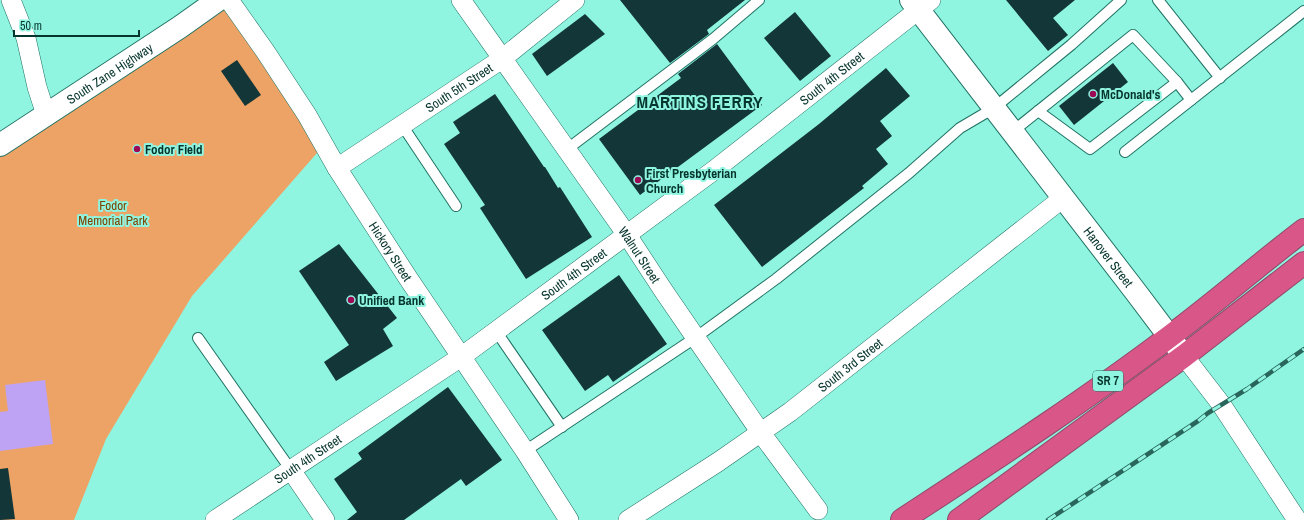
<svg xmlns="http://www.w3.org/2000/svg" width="1304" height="520" font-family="'Archivo Narrow',sans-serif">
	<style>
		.green { fill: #eea366 }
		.water { fill: #bea3f5 }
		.building { fill: #133638 }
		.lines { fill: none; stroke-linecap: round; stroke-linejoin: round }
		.lane-casing { stroke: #207264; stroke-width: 12 }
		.street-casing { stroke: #207264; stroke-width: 20 }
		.secondary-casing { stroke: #207264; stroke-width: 24 }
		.highway-casing { stroke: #8f4a69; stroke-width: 24 }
		.lane { stroke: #fff; stroke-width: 10 }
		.street { stroke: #fff; stroke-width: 19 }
		.secondary { stroke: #fff; stroke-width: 22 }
		.highway { stroke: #d95689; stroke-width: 22 }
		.rail-casing { stroke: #29655a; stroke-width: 4.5 }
		.rail { stroke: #8ff5e0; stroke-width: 3; stroke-dasharray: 9; stroke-linecap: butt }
		.poi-dot { fill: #9d0955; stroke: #8ff5e0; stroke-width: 1.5 }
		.labels { text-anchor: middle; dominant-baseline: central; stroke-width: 4; stroke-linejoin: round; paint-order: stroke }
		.shield { fill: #8ff5e0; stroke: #2f6f63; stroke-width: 1 }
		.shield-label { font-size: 12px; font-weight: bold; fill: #06352d }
		.street-label { font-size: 13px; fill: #06352d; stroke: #8ff5e0 }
		.poi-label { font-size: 13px; font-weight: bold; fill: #06352d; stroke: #8ff5e0; text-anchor: start }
		.park-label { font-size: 13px; fill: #7e4301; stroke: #8ff5e0 }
		.district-label { font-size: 17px; font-weight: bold; letter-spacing: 1px; fill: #06352d; stroke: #8ff5e0 }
	</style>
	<rect width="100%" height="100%" fill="#8ff5e0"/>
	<path class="green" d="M 230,2 L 324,145 L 192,296 L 106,439 L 74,520 L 0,520 L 0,151 Z"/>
	<path class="water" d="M 45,380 L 53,444 L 0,451 L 0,412 L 8,411 L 5,385 Z"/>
	<g class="building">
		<path d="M 620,0 L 745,0 L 707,30 L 709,34 L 670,63 Z"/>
		<path d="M 1006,0 L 1075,0 L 1053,18 L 1068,35 L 1048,51 Z"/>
		<path d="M 795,12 L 831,56 L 800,81 L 764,38 Z"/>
		<path d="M 585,14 L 605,34 L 547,76 L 532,54 Z"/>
		<path d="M 717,44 L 762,105 L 640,195 L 599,139 L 681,78 L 678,74 Z"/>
		<path d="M 237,60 L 261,95 L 245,106 L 221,71 Z"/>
		<path d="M 1113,63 L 1128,82 L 1074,125 L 1059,106 Z"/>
		<path d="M 886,68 L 910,96 L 880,121 L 892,136 L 876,149 L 888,164 L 862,186 L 864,188 L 762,267 L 714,205 L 819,124 Z"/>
		<path d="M 495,94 L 544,167 L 545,167 L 558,188 L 560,187 L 592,237 L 526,279 L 480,208 L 485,205 L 444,144 L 460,133 L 453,122 Z"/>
		<path d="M 339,244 L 397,318 L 383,329 L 393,346 L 336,381 L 324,362 L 349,345 L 299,271 Z"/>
		<path d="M 619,275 L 667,344 L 613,382 L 608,375 L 585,391 L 542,330 Z"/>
		<path d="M 448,387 L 502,460 L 466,486 L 461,479 L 404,520 L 347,520 L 357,512 L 334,479 L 362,459 L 358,453 Z"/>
		<path d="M 8,468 L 15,519 L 0,520 L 0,469 Z"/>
	</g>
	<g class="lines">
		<g class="lane-casing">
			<g id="lane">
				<path d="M 1158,0 L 1220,78"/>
				<path d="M 1038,111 L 1090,149 L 1177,82"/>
				<path d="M 402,125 L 456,206"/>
				<path d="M 1012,132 L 1133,35 L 1177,82 L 1191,100"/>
				<path d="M 566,150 L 713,39 L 759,0"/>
				<path d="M 1125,152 L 1304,11"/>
				<path d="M 496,331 L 562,427"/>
				<path d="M 198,338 L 291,470"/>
				<path d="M 525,451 L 695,338 L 776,279 L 909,173 L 960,128 L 994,108 L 1071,45 L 1121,0"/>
			</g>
		</g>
		<g class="street-casing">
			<g id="street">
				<path d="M 11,0 L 26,38 L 37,87 L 46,115"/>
				<path id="s1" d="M 229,0 L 265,51 L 307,115 L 337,168 L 408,278 L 525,451 L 569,520"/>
				<path id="s2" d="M 461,0 L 627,235 L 663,290 L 761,433 L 818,510"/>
				<path id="s3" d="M 337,168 L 502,59 L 575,0"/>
				<path d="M 1184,356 L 1221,404 L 1297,520"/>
				<path d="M 291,470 L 325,520"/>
				<path id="s4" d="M 215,520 L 461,357 L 713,171 L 931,0"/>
				<path id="s5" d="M 628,520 L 718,462 L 790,412 L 1063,198"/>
			</g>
		</g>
		<g class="secondary-casing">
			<g id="secondary">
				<path id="s6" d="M 911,0 L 1135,291 L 1184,356"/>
				<path id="s7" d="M 0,145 L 180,27 L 218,0"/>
			</g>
		</g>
		<g class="highway-casing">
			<g id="highway">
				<path d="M 902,520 C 992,461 1083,402 1169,337 C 1215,303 1258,265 1304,230"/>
				<path d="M 959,520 L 1184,356 L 1304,263"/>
			</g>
		</g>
		<use href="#lane" class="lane"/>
		<use href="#street" class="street"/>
		<use href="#secondary" class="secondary"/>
		<use href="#highway" class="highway"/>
		<g class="rail-casing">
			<path id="rail" d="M 1048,520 L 1198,421 L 1208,413 L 1247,389 L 1304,349"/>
		</g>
		<use href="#rail" class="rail"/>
	</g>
	<g class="poi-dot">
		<circle cx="1093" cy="94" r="4"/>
		<circle cx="137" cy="149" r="4"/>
		<circle cx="638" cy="180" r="4"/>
		<circle cx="351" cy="300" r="4"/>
	</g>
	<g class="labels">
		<rect class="shield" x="1093" y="371" width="30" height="20" rx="3"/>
		<g class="shield-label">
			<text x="1108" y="381">SR 7</text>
		</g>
		<g class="street-label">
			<text stroke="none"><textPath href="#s7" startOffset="131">South Zane Highway</textPath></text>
			<text stroke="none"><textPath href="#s4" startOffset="759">South 4th Street</textPath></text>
			<text stroke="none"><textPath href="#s3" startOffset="146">South 5th Street</textPath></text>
			<text stroke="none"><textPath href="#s1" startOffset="299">Hickory Street</textPath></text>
			<text stroke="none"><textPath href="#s2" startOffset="311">Walnut Street</textPath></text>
			<text stroke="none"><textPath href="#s6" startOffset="324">Hanover Street</textPath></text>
			<text stroke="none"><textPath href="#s4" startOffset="435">South 4th Street</textPath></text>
			<text stroke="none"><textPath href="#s5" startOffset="271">South 3rd Street</textPath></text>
			<text stroke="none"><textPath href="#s4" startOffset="111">South 4th Street</textPath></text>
		</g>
		<g class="poi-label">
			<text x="1101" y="94">McDonald's</text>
			<text x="145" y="149">Fodor Field</text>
			<text x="646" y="173">First Presbyterian<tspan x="646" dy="15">Church</tspan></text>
			<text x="359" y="300">Unified Bank</text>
		</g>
		<g class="park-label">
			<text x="113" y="205">Fodor<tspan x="113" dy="15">Memorial Park</tspan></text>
		</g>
		<g class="district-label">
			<text x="700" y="101">MARTINS FERRY</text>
		</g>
	</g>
	<path d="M14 30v6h125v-6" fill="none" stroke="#06352d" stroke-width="2"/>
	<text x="20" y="30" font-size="12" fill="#06352d" stroke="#8ff5e0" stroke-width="3" paint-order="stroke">50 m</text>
</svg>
